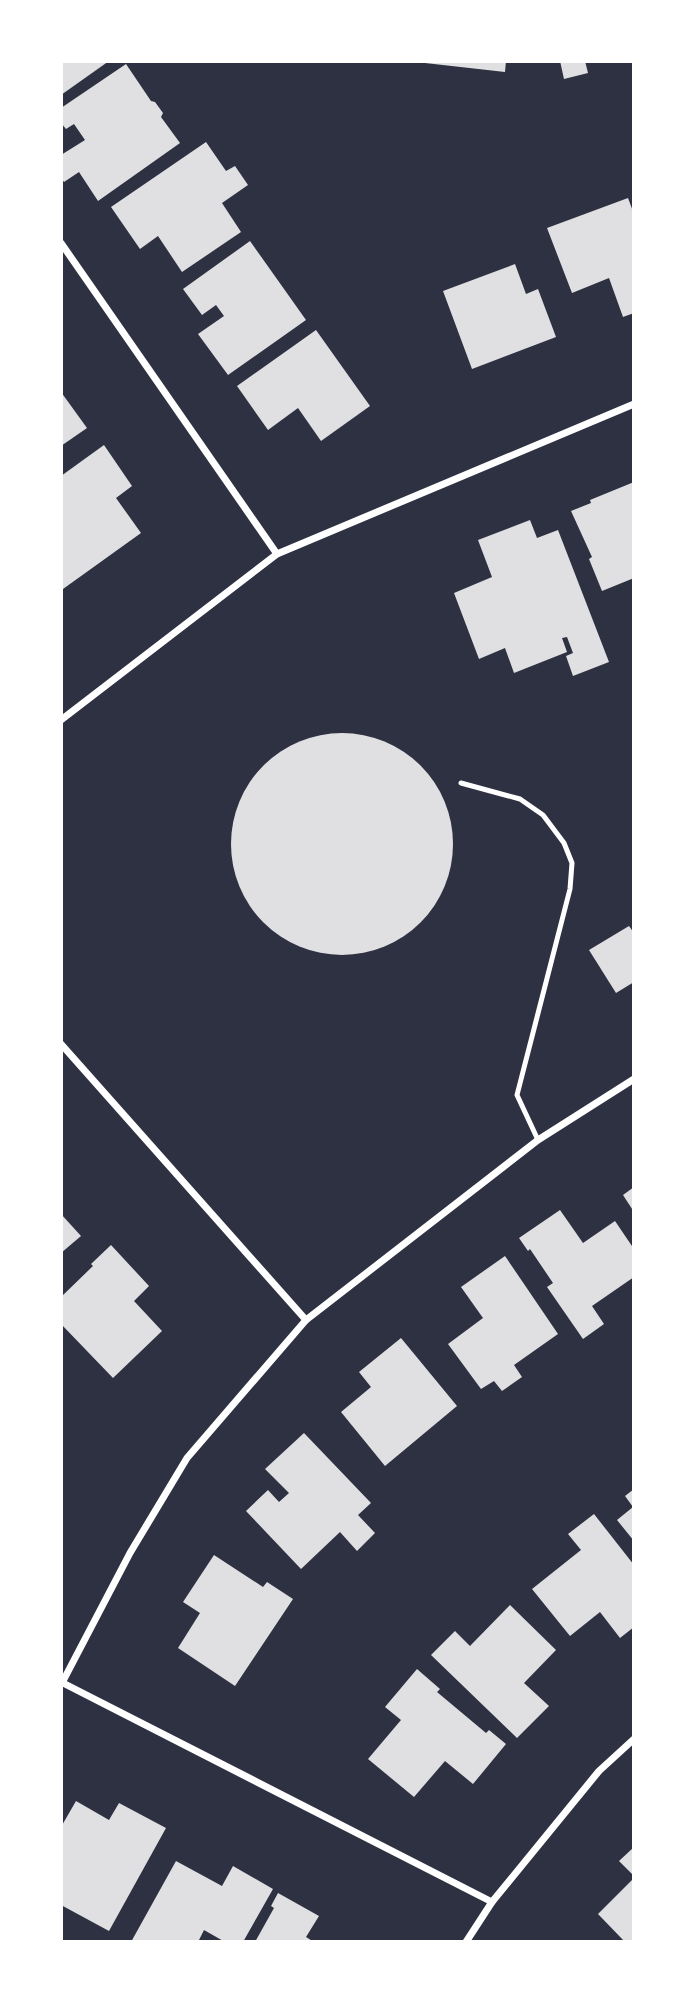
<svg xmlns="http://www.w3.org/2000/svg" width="695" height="2003" font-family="Bitter,serif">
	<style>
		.building { fill: #e0e0e3 }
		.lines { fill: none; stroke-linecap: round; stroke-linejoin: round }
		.service { stroke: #fff; stroke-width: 5 }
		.minor { stroke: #fff; stroke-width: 7 }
	</style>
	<rect width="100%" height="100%" fill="#2d3142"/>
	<g class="building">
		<path d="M 61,61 L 109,61 L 61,95 Z"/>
		<path d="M 425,61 L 506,61 L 505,72 L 425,63 Z"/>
		<path d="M 560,61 L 585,61 L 588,73 L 564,79 Z"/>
		<path d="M 126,64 L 151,101 L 155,102 L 163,113 L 161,117 L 180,143 L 98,201 L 79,172 L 64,182 L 61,178 L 61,155 L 85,140 L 74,124 L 66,129 L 61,123 L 61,108 Z"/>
		<path d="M 206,142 L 226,171 L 235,166 L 248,185 L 222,203 L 241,232 L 182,272 L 158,236 L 140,249 L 111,207 Z"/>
		<path d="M 628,198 L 634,214 L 634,313 L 623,317 L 609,278 L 572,293 L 547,228 Z"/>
		<path d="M 250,241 L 306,320 L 228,375 L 198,334 L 224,316 L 216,305 L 202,315 L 183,289 Z"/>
		<path d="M 515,264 L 526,294 L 538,289 L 556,337 L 472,369 L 443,291 Z"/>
		<path d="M 316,330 L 370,406 L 321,441 L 298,408 L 268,430 L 237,386 Z"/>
		<path d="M 61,392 L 87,428 L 61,446 Z"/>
		<path d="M 104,445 L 132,486 L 116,498 L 141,533 L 63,589 L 61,586 L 61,476 Z"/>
		<path d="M 634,482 L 634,578 L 602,591 L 589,559 L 592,557 L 571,511 L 591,503 L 590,500 Z"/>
		<path d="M 530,520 L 537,538 L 558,530 L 609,662 L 573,676 L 566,656 L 573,653 L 567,637 L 562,638 L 567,652 L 514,673 L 505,648 L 479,659 L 454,593 L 492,577 L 478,540 Z"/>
		<circle cx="342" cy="844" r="111"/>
		<path d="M 629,926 L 634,933 L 634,982 L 616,993 L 589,950 Z"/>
		<path d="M 634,1187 L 634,1212 L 623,1195 Z"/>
		<path d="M 560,1210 L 583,1243 L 615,1221 L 634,1249 L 634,1277 L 592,1306 L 604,1324 L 583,1339 L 547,1287 L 553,1283 L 530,1249 L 528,1251 L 519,1238 Z"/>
		<path d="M 61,1214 L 81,1236 L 61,1253 Z"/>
		<path d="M 111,1245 L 149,1286 L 134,1301 L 162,1331 L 113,1378 L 61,1324 L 61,1297 L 93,1266 L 91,1264 Z"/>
		<path d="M 505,1256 L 558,1334 L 514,1365 L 522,1377 L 502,1391 L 494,1381 L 481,1389 L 448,1344 L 483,1318 L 461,1287 Z"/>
		<path d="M 401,1338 L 457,1406 L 385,1466 L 341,1412 L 371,1387 L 359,1372 Z"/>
		<path d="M 304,1433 L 371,1503 L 358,1515 L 375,1533 L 357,1551 L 340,1532 L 301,1569 L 246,1511 L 268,1490 L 279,1502 L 289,1493 L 265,1469 Z"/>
		<path d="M 634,1489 L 634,1541 L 617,1520 L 633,1507 L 625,1496 Z"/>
		<path d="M 594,1514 L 634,1565 L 634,1627 L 620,1638 L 600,1612 L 570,1636 L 532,1589 L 581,1550 L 568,1534 Z"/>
		<path d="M 214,1555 L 263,1587 L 267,1582 L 293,1599 L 235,1686 L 178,1648 L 200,1613 L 183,1602 Z"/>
		<path d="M 510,1605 L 556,1650 L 524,1683 L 549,1706 L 517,1738 L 431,1655 L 455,1631 L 470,1646 Z"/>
		<path d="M 417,1669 L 440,1689 L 437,1692 L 486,1733 L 489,1730 L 506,1744 L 473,1784 L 445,1761 L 414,1797 L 368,1759 L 401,1720 L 385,1707 Z"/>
		<path d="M 76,1801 L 109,1820 L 119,1803 L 166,1828 L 109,1931 L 61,1905 L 61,1827 Z"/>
		<path d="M 634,1847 L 634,1876 L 619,1861 Z"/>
		<path d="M 176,1861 L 222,1886 L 233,1866 L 273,1889 L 243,1942 L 225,1942 L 204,1930 L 198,1942 L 131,1942 Z"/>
		<path d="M 634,1878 L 634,1942 L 625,1942 L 598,1914 Z"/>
		<path d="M 278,1893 L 319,1916 L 306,1937 L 314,1942 L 255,1942 L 274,1908 L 271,1906 Z"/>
	</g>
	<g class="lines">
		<path class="service" d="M 461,783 L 520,799 L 543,815 L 564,843 L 572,863 L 570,889 L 517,1095 L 538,1140"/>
		<g class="minor">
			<path d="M 61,243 L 277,554"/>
			<path d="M 61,720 L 277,554 L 634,404"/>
			<path d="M 61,1044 L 306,1320"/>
			<path d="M 61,1682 L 492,1902"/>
			<path d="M 62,1683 L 130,1553 L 187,1458 L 306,1320 L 538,1140 L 634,1079"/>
			<path d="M 466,1942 L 492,1902 L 599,1771 L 634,1739"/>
		</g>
	</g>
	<rect width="695" height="2003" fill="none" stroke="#ffffff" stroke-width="126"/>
</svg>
